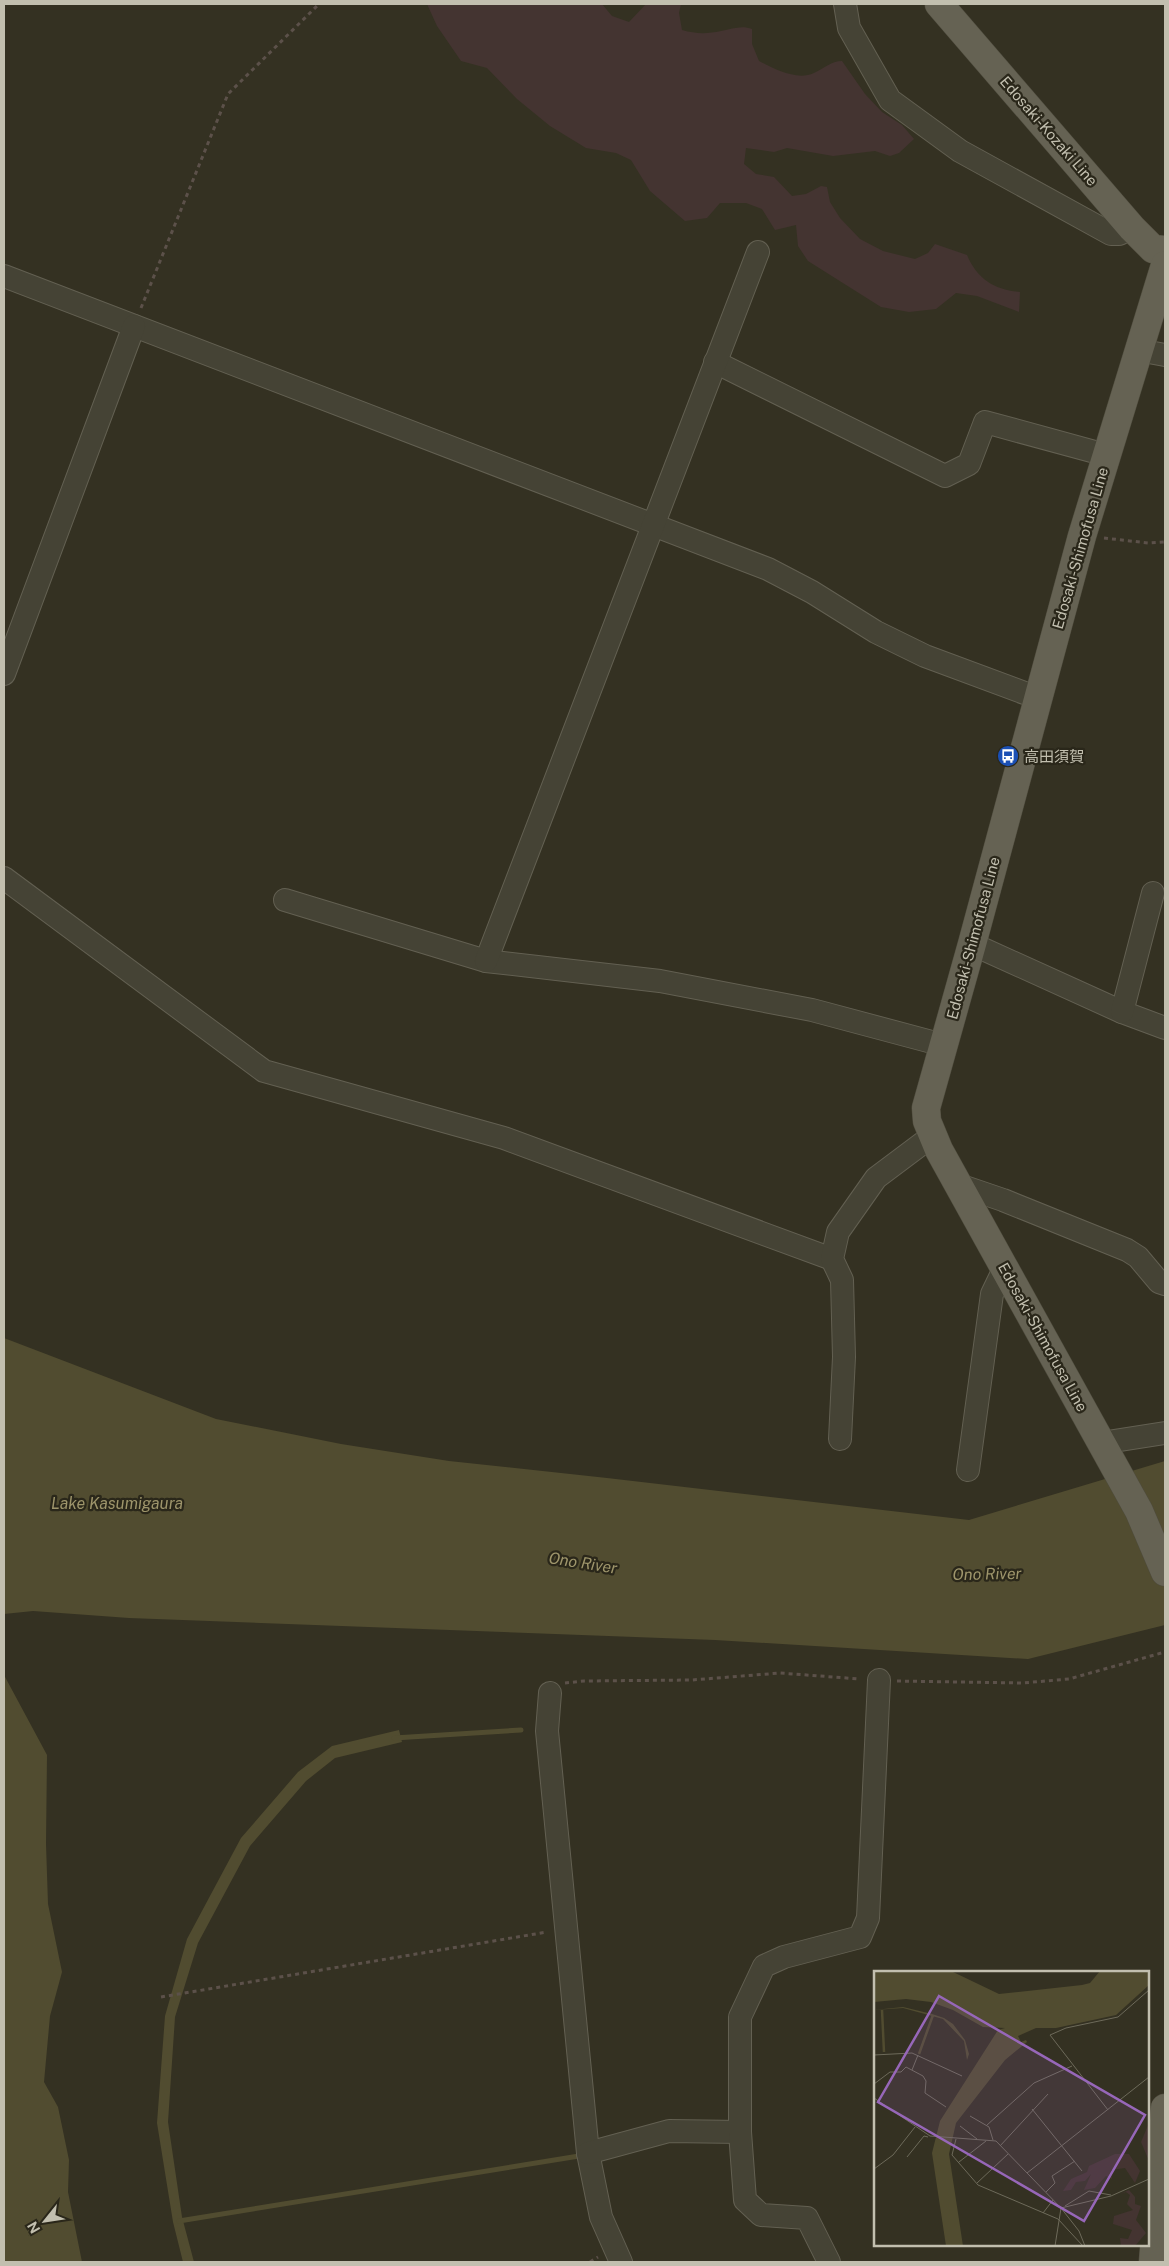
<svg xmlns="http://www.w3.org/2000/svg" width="1169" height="2266" font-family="'Public Sans','Noto Sans JP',sans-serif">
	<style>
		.green { fill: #443431 }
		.water { fill: #514c30 }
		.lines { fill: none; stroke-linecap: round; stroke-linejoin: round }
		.stream { stroke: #514c30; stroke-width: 5 }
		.minor-casing { stroke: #636052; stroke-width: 24 }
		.major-casing { stroke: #4f4c3e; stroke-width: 29 }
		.path { stroke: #5c514a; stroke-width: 3; stroke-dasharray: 4 4; stroke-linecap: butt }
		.minor { stroke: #454335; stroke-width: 22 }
		.major { stroke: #656253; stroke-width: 28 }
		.labels { text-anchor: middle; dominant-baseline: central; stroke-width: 4.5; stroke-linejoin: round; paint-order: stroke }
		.street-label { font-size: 15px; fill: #c2bfaf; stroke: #2a271a }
		.poi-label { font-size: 15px; fill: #c2bfaf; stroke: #2a271a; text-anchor: start }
		.water-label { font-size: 16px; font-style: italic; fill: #9e956b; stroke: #2a271a }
		.inset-river { fill: none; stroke: #514c30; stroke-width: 2.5 }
		.inset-road { fill: none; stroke: #6d6a5a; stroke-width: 1 }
		.view { fill: #9767b9; fill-opacity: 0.15; stroke: #9767b9; stroke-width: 2.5 }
		.inset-edge { fill: none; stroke: #c2bfaf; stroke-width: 2.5 }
	</style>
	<rect width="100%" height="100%" fill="#343122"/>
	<path class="green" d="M 427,4 L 602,4 L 612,16 L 629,22 L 646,4 L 681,4 L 679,13 L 682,30 C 696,34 707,34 721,31 C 733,29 741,25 752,29 L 752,44 L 759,61 C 774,69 797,81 814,73 C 825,68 831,61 842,61 L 865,94 L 882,112 L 902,125 L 914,139 L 899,153 L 890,156 L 875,151 L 833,156 L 787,148 L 774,152 L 746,148 L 744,164 L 756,174 L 774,177 L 792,196 L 806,194 L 821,186 L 827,187 L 830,202 L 840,218 L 860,239 L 883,251 L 915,259 L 928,253 L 935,244 L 967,255 C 977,279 995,290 1020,292 L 1019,312 L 977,296 L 956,293 L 936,309 L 909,312 L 881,307 L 808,261 L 798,246 L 796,225 L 775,230 L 762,209 L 746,203 L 720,203 L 707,218 L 685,221 L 650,191 L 631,160 L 616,153 L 586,148 L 550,126 L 517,99 L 487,68 L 461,61 L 437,26 Z"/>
	<g class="water">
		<path d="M 4,1338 L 216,1419 L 341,1444 L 449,1461 L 607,1478 L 969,1520 L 1165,1461 L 1165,1625 L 1028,1659 L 715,1640 L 129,1618 L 33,1611 L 4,1614 Z"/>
		<path d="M 4,1675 L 47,1755 L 46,1844 L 48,1904 L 62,1972 L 50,2016 L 44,2082 L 58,2107 L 69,2160 L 68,2192 L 82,2262 L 4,2262 Z"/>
		<path d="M 399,1730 L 402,1742 L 335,1758 L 306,1781 L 250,1846 L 198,1943 L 175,2017 L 168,2122 L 182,2217 L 194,2262 L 183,2262 L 173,2222 L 157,2123 L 165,2016 L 187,1939 L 241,1838 L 298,1772 L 332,1746 Z"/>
	</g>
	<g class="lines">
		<g class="stream">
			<path d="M 394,1738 L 521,1730"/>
			<path d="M 179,2221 L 579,2156"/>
		</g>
		<g class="minor-casing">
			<g id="minor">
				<path d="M 845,4 L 849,28 L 890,100 L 960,151 L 1111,234 L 1119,234 L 1132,228"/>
				<path d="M 4,276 L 768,569 L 812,592 L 876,632 L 925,656 L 1038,698"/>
				<path d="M 1138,350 L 1165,355"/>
				<path d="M 715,362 L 945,476 L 969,464 L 985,422 L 1106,455"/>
				<path d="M 4,674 L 134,326"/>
				<path d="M 4,878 L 264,1071 L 504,1138 L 832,1259"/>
				<path d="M 285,900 L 486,961 L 660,981 L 812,1010 L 943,1045"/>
				<path d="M 972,944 L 1122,1012 L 1165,1028"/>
				<path d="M 486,961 L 758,252"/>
				<path d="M 1122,1012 L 1153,893"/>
				<path d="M 959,1185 L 1003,1200 L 1127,1250 L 1138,1257 L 1159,1282 L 1165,1284"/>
				<path d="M 840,1439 L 844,1357 L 842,1280 L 832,1259 L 838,1232 L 876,1178 L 932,1136"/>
				<path d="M 1101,1443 L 1165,1433"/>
				<path d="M 968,1470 L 992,1294 L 1005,1267"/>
				<path d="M 550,1693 L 547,1731 L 588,2153 L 601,2217 L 621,2262"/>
				<path d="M 588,2153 L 669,2131 L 740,2132"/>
				<path d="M 829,2262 L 807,2218 L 761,2215 L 745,2200 L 740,2132 L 740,2017 L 764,1966 L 784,1957 L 860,1937 L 868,1918 L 879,1680"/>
			</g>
		</g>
		<g class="major-casing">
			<g id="major">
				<path d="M 939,4 L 1132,228 L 1153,249 L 1165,250"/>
				<path d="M 1165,265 L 1082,536 L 972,944 L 926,1108 L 927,1121 L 939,1150 L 1139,1511 L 1165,1572"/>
				<path d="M 1153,2262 L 1165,2108"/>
			</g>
		</g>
		<g class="path">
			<path d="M 141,308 L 228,94 L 319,4"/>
			<path d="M 1104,538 L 1148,543 L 1165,542"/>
			<path d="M 897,1681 L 1022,1683 L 1069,1679 L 1165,1652"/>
			<path d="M 565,1683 L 584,1681 L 692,1680 L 780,1673 L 860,1679"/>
			<path d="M 161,1997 L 547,1932"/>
			<path d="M 590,2262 L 598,2257"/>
		</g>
		<use href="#minor" class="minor"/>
		<use href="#major" class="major"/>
	</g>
	<defs>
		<g id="bus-disc" transform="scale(1.125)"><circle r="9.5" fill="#1a4fb4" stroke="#2a271a"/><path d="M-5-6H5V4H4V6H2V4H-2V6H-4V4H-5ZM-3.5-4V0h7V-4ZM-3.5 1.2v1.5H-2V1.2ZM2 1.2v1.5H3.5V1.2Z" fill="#fff"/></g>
	</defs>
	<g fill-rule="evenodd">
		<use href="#bus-disc" x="1008" y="756"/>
	</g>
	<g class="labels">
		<g class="street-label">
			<text transform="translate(1049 131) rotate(49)">Edosaki-Kozaki Line</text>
			<text transform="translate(1080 548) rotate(-74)">Edosaki-Shimofusa Line</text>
			<text transform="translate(973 938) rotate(-75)">Edosaki-Shimofusa Line</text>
			<text transform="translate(1043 1337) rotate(61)">Edosaki-Shimofusa Line</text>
		</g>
		<g class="poi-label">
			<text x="1024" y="756">高田須賀</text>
		</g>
		<g class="water-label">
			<text x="117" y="1503">Lake Kasumigaura</text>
			<text transform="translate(583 1563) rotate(9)">Ono River</text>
			<text transform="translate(987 1574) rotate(-1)">Ono River</text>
		</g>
	</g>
	<g transform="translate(874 1971)">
		<rect width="275" height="275" fill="#343122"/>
		<path d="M 275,152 L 275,190 L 267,171 ZM 241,183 L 255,183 L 266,200 L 261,212 L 251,197 L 237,199 L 238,208 L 232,205 L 221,217 L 210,219 L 217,203 L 211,210 L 202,211 L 197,219 L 189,220 L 197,208 L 213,201 L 215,195 ZM 255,219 L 261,226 L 261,233 L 267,235 L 262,249 L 272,262 L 261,275 L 247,275 L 246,267 L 254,268 L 258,259 L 239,253 L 240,245 L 259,239 L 253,233 L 256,224 L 252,221 L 246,223 Z" fill="#443431"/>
		<path d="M 0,0 L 77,0 L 125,23 L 208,14 L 216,12 L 226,0 L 275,0 L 275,14 L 242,44 L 182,57 L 162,57 L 144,65 L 147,71 L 152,69 L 153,71 L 131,89 L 82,152 L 75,183 L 89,275 L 72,275 L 58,182 L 66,150 L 124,59 L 131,57 L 109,56 L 79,39 L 57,31 L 32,28 L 0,31 ZM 29,36 L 58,43 L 70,47 L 79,53 L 91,69 L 95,83 L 93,89 L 90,70 L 69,48 L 29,37 L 0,39 Z" fill="#514c30"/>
		<path class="inset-river" d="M 8,39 L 10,81M 45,83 L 59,44"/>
		<path class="inset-road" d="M 0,84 L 38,82 L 88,105M 38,99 L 44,84M 0,113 L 16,101 L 27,101 L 32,96 L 49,105 L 52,110 L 51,122 L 72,136M 0,127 L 56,165 L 122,170 L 187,237 L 205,260 L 211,275M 158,138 L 208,200M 234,139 L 176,64 L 192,57 L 244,46 L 275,19M 96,145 L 115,156 L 119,169M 113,154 L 160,112 L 198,95M 86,155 L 103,168M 82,168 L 78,184 L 104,214 L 184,248 L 209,275M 126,175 L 174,123M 33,186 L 50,165 L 54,166M 85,191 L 112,170M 0,198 L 19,184 L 41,156M 153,202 L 275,106M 103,212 L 134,183M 172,221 L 181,212 L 178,205 L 201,190M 191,235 L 215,220 L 237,224M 187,237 L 237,225 L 275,208M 169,242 L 179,229M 181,275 L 187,237"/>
		<path class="view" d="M 65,25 L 271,144 L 210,250 L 4,131 Z"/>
		<rect width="275" height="275" class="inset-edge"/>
	</g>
	<rect width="1169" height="2266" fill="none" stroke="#c2bfaf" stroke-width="10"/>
	<g transform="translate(45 2221) rotate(240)" stroke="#2a271a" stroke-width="4" paint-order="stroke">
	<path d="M0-4L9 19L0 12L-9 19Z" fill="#c2bfaf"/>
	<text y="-8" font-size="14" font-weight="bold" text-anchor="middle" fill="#c2bfaf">N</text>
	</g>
</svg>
